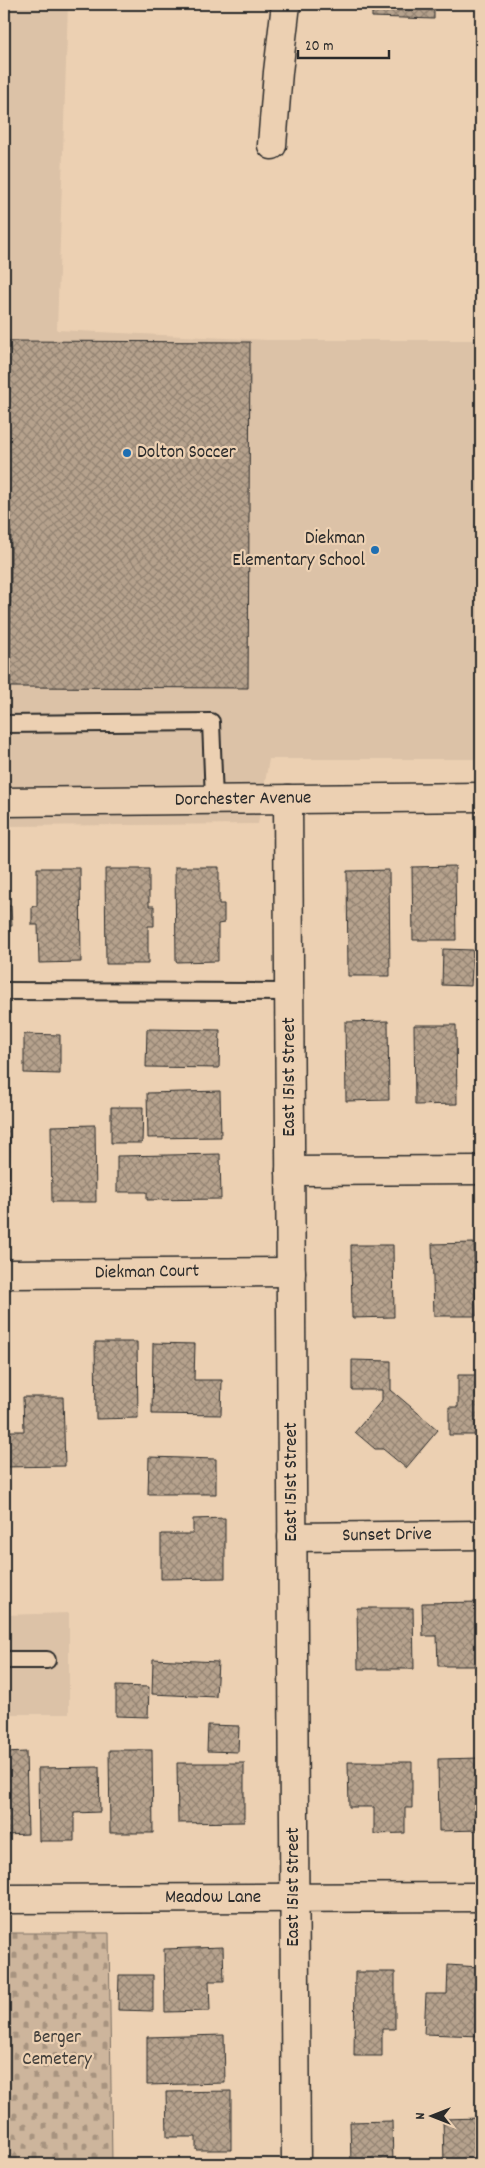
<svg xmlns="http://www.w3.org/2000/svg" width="485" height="2168" font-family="Dekko,sans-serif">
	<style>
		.built { fill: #dcc2a7 }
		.cemetery { fill: url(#cemetery-stones); stroke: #7c7064 }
		.building { fill: url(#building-cross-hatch); stroke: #2b2b2b }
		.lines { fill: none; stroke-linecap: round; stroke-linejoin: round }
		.lane-casing { stroke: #2b2b2b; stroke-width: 20 }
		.street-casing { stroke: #2b2b2b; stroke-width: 31 }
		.lane { stroke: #ecd0b2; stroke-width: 16 }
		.street { stroke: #ecd0b2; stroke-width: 28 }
		.poi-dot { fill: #1f6fb2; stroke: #ecd0b2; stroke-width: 2 }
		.labels { text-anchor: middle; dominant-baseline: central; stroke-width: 4.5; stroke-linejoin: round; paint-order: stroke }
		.poi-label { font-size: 19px; fill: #2b2b2b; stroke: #ecd0b2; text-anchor: start }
		.street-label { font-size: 19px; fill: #2b2b2b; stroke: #ecd0b2 }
		.park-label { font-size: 19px; fill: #43403c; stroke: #ecd0b2 }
	</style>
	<defs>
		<pattern id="cemetery-stones" width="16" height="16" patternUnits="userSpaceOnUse" patternTransform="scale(1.25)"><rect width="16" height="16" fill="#cdb59c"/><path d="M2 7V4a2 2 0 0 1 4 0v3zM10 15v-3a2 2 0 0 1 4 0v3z" fill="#a7937f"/></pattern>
		<pattern id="building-cross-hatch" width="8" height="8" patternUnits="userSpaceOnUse" patternTransform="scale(1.25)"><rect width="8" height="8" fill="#b6a28d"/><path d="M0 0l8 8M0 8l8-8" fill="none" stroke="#948473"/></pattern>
	</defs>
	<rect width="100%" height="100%" fill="#ecd0b2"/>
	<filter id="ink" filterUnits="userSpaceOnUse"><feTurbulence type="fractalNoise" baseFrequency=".02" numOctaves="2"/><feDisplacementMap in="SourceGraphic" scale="10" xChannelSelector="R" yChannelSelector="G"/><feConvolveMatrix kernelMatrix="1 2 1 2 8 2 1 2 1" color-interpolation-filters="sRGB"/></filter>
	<g filter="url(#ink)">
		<g class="built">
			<path d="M 4,4 L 68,4 L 57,330 L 267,340 L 481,340 L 481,759 L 269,759 L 258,824 L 4,826 Z"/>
			<path d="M 69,1613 L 69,1714 L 4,1714 L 4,1615 Z"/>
		</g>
		<path class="cemetery" d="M 4,1933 L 109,1933 L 112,2164 L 4,2164 Z"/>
		<g class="building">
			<path d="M 372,4 L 434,4 L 434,19 L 372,17 Z"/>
			<path d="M 479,4 L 481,4 L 481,31 L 478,31 Z"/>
			<path d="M 8,341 L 250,342 L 248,688 L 10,687 L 11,532 L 4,532 L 4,374 L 8,374 Z"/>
			<path d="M 455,866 L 456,940 L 413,940 L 412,867 Z"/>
			<path d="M 175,867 L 219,867 L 219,904 L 224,904 L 224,923 L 218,924 L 218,961 L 176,962 Z"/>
			<path d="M 37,868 L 80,868 L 81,962 L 39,963 L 38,925 L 32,925 L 32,906 L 37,906 Z"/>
			<path d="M 4,869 L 6,869 L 6,906 L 11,906 L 12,926 L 5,926 L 6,963 L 4,963 Z"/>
			<path d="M 105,869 L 149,869 L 149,906 L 154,906 L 154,926 L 148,926 L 148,964 L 106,964 Z"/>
			<path d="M 389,870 L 390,976 L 348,976 L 347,871 Z"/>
			<path d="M 443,949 L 473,950 L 471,986 L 442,985 Z"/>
			<path d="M 388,1021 L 389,1100 L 346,1101 L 345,1022 Z"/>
			<path d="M 414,1025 L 456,1025 L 457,1104 L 415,1105 Z"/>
			<path d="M 147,1029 L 220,1030 L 219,1068 L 146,1067 Z"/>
			<path d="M 24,1034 L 60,1035 L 60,1074 L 24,1073 Z"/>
			<path d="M 220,1091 L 221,1137 L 148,1138 L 147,1093 Z"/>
			<path d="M 111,1107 L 143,1107 L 142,1143 L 111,1143 Z"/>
			<path d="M 95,1125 L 96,1202 L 52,1202 L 51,1126 Z"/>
			<path d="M 4,1127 L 10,1127 L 9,1203 L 4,1203 Z"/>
			<path d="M 220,1154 L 221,1199 L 147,1200 L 147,1192 L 117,1192 L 117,1156 Z"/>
			<path d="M 474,1243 L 476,1316 L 434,1316 L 432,1244 Z"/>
			<path d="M 351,1245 L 393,1245 L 394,1317 L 352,1318 Z"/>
			<path d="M 95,1342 L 137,1342 L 138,1418 L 96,1419 Z"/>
			<path d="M 153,1343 L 195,1344 L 194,1380 L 222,1380 L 221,1415 L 152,1414 Z"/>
			<path d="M 352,1360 L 391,1361 L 391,1390 L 438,1430 L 406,1468 L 383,1449 L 375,1449 L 355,1432 L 382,1400 L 382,1390 L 352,1390 Z"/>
			<path d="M 458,1375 L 481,1375 L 481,1435 L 449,1435 L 449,1407 L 458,1407 Z"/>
			<path d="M 23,1397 L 63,1397 L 65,1466 L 4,1467 L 4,1431 L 24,1431 Z"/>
			<path d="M 149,1457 L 216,1459 L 216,1494 L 148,1494 Z"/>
			<path d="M 225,1518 L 225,1578 L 161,1579 L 161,1534 L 193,1534 L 193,1519 Z"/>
			<path d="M 481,1602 L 481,1666 L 438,1666 L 437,1636 L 423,1636 L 422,1603 Z"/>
			<path d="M 357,1608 L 413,1608 L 414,1669 L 358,1669 Z"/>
			<path d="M 153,1659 L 218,1662 L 216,1697 L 152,1694 Z"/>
			<path d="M 116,1686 L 149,1687 L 148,1717 L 116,1716 Z"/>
			<path d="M 208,1725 L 239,1726 L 238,1752 L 207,1751 Z"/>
			<path d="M 109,1750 L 152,1750 L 153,1833 L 110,1833 Z"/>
			<path d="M 26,1752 L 28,1834 L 4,1835 L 4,1753 Z"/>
			<path d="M 480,1758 L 481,1830 L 439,1831 L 438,1759 Z"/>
			<path d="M 348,1762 L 412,1762 L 412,1808 L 405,1808 L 405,1833 L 374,1834 L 374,1807 L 349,1807 Z"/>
			<path d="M 177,1763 L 244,1763 L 244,1822 L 178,1823 Z"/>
			<path d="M 99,1767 L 100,1812 L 74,1813 L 74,1841 L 39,1841 L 38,1768 Z"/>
			<path d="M 223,1947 L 224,1981 L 209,1981 L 210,2011 L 165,2012 L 164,1949 Z"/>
			<path d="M 448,1965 L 480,1967 L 479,1991 L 481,1991 L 481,2036 L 424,2034 L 426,1994 L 447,1994 Z"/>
			<path d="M 355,1972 L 395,1972 L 395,2029 L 382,2029 L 382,2056 L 354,2056 Z"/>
			<path d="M 119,1975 L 153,1975 L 153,2011 L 118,2010 Z"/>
			<path d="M 224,2035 L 225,2083 L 147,2085 L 147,2037 Z"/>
			<path d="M 231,2091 L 231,2150 L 196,2150 L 196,2137 L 167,2137 L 166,2092 Z"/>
			<path d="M 481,2118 L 481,2164 L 444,2164 L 443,2119 Z"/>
			<path d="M 392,2121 L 393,2164 L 351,2164 L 350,2122 Z"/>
			<rect x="165" y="2161" width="62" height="3"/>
		</g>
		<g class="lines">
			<g class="lane-casing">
				<g id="lane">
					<path d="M 4,724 L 211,722 L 214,800"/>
					<path d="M 4,991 L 289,992"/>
					<path d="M 4,1660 L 47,1660"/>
				</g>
			</g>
			<g class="street-casing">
				<g id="street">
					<path d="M 272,145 L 278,72 L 286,4"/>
					<path d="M 288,799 L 296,2164"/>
					<path d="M 4,802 L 481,797"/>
					<path d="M 290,1171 L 481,1170"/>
					<path d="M 4,1276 L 9,1274 L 291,1272"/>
					<path d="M 292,1537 L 481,1535"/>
					<path d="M 4,1899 L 481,1897"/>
				</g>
			</g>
			<use href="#lane" class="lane"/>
			<use href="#street" class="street"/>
		</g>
	</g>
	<g class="poi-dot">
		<circle cx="127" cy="453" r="5"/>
		<circle cx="375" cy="550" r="5"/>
	</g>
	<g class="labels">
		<g class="poi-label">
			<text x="137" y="453">Dolton Soccer</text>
			<text x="365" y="539" text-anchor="end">Diekman<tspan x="365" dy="22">Elementary School</tspan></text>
		</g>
		<g class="street-label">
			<text transform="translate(243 800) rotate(-1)">Dorchester Avenue</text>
			<text transform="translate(290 1077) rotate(-90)">East 151st Street</text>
			<text transform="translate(147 1273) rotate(-1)">Diekman Court</text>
			<text transform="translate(292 1482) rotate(-90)">East 151st Street</text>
			<text transform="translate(387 1536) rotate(-1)">Sunset Drive</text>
			<text transform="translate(294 1887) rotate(-90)">East 151st Street</text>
			<text x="213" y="1898">Meadow Lane</text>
		</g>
		<g class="park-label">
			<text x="57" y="2038">Berger<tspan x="57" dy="22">Cemetery</tspan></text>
		</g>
	</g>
	<rect width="485" height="2168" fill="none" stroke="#ecd0b2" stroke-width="20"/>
	<rect x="10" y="10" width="465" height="2148" fill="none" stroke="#2b2b2b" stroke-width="2" filter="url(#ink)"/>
	<g transform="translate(432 2116) rotate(270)" stroke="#ecd0b2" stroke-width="4" paint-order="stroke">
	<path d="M0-4L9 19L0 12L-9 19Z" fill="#2b2b2b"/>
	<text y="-8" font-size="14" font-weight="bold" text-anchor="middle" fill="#2b2b2b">N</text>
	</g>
	<path d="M298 50v8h91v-8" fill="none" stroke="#2b2b2b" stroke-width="2.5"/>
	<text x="305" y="50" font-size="15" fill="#2b2b2b" stroke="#ecd0b2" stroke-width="4" paint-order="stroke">20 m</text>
</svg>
